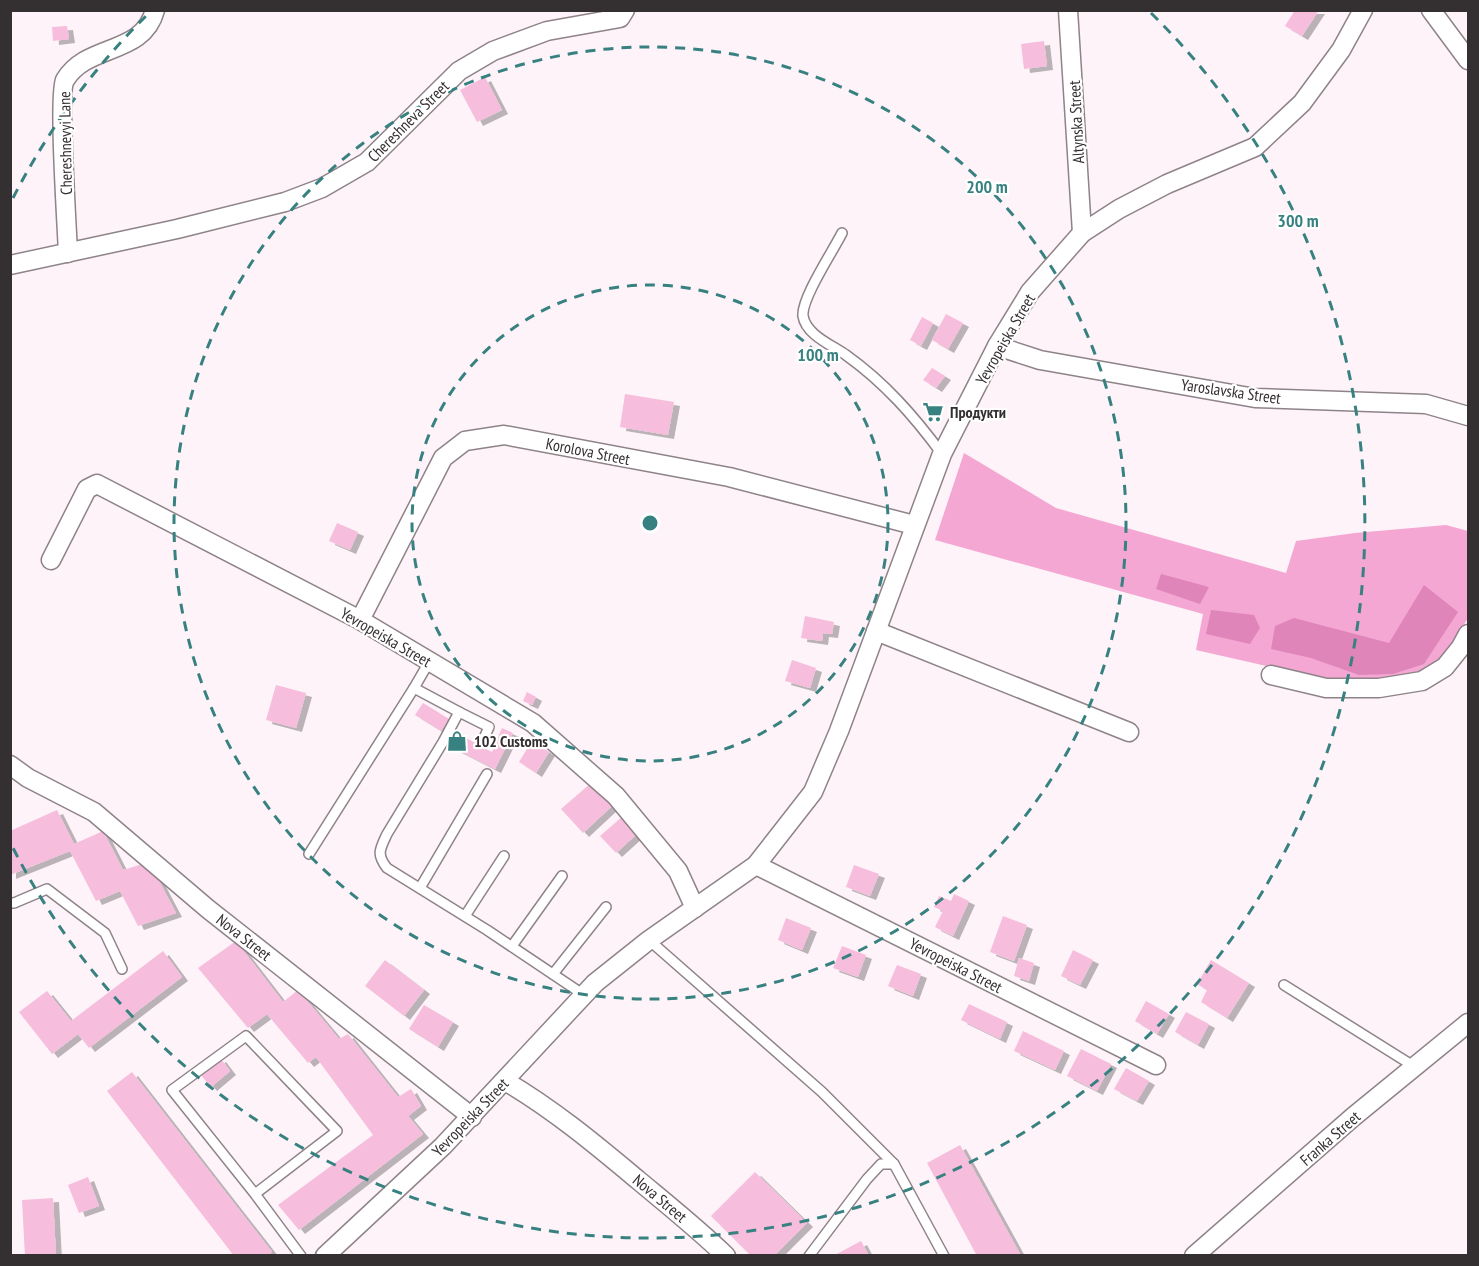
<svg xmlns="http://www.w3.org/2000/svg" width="1479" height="1266" font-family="'PT Sans Narrow',sans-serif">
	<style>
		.green { fill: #f5a7d3 }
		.water { fill: #df85b9 }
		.building { fill: #f7bddc; filter: url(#shadow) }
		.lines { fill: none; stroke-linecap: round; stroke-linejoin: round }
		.service-casing { stroke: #8e8389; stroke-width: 12 }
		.minor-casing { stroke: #8e8389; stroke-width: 21 }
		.service { stroke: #fff; stroke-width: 9 }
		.minor { stroke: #fff; stroke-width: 18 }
		.ring { fill: none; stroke: #388181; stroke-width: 3; stroke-dasharray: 10 8 }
		.labels { text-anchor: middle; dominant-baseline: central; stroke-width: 4.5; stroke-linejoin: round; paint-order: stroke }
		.street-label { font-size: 16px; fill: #342f31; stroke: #fff }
		.poi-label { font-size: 16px; font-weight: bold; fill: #342f31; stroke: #fff; text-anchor: start }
		.centre { fill: #388181; stroke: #fff; stroke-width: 3 }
		.ring-label { font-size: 18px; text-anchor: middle; font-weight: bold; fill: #388181; stroke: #fff; stroke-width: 4.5; stroke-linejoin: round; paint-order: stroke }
	</style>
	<defs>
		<filter id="shadow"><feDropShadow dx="6" dy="4" stdDeviation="0" flood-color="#0004"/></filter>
	</defs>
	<rect width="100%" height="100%" fill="#fef3f8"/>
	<path class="green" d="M 964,453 L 1056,508 L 1286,573 L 1296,541 L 1355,533 L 1446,525 L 1468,531 L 1468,618 L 1442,660 L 1418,675 L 1358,683 L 1293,672 L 1196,650 L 1203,614 L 935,540 Z"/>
	<g class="water">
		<path d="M 1161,574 L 1209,587 L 1200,604 L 1156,589 Z"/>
		<path d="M 1424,585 L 1458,612 L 1424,664 L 1393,674 L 1359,675 L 1311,658 L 1271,649 L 1275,626 L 1294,618 L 1389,643 Z"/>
		<path d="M 1211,610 L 1254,615 L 1260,628 L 1250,644 L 1206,634 Z"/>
	</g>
	<g class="building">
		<path d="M 1295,10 L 1319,10 L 1302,36 L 1285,26 Z"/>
		<path d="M 67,26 L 69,39 L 53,41 L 52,27 Z"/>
		<path d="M 1044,41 L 1047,66 L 1024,69 L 1021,44 Z"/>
		<path d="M 485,77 L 502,110 L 477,122 L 460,90 Z"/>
		<path d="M 946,314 L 963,323 L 948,349 L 932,340 Z"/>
		<path d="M 922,317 L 933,323 L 921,346 L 910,340 Z"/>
		<path d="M 932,368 L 945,376 L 936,388 L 923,380 Z"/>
		<path d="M 625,394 L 674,402 L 668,435 L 620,427 Z"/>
		<path d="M 337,523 L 358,532 L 350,550 L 329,541 Z"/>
		<path d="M 805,616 L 834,622 L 832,634 L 823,633 L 822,641 L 801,638 Z"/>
		<path d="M 792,660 L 816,668 L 810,688 L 785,681 Z"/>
		<path d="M 276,685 L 306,693 L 296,728 L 266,720 Z"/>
		<path d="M 527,692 L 536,697 L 532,705 L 523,701 Z"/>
		<path d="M 423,703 L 449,719 L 441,731 L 415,715 Z"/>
		<path d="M 502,728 L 513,733 L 495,769 L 448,745 L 455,732 L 492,752 Z"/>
		<path d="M 532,741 L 549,752 L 536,773 L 519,762 Z"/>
		<path d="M 591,783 L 612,806 L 583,833 L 561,809 Z"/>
		<path d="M 57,810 L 74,844 L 103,831 L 123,870 L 149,862 L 176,913 L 138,926 L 120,891 L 96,901 L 70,851 L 10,875 L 10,831 Z"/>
		<path d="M 623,816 L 638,833 L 616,853 L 600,836 Z"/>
		<path d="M 854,865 L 879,874 L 870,896 L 846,887 Z"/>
		<path d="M 954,894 L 969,901 L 953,936 L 935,927 L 943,911 L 934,907 L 939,896 L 951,901 Z"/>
		<path d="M 1003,916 L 1027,925 L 1014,961 L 990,952 Z"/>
		<path d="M 786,918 L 811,928 L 802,950 L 778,940 Z"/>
		<path d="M 236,941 L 283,1002 L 298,990 L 339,1039 L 348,1034 L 398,1097 L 411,1089 L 421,1106 L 408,1116 L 423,1134 L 299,1230 L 278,1205 L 373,1135 L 316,1057 L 308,1063 L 267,1014 L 248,1028 L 198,968 Z"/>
		<path d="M 842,946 L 866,955 L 858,977 L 833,968 Z"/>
		<path d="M 1073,950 L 1093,960 L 1080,985 L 1061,976 Z"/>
		<path d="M 163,951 L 182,977 L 89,1048 L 78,1034 L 52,1054 L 19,1012 L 47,991 L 71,1021 Z"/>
		<path d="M 1019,958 L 1034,963 L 1029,981 L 1014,976 Z"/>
		<path d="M 385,960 L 424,990 L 404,1016 L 365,986 Z"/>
		<path d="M 1211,960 L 1249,983 L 1227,1018 L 1201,1002 L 1207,990 L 1197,984 Z"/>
		<path d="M 897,965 L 921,974 L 913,996 L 888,986 Z"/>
		<path d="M 1146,1001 L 1169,1014 L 1157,1034 L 1135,1021 Z"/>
		<path d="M 969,1004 L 1007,1022 L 1000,1039 L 961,1020 Z"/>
		<path d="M 424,1005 L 453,1022 L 438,1047 L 409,1029 Z"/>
		<path d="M 1186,1012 L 1209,1024 L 1198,1045 L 1175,1032 Z"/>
		<path d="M 1023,1031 L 1064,1051 L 1055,1070 L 1014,1051 Z"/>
		<path d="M 1081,1049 L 1111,1064 L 1097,1091 L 1067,1076 Z"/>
		<path d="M 220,1058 L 230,1071 L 211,1087 L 200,1074 Z"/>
		<path d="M 1126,1068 L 1149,1081 L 1137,1101 L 1114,1089 Z"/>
		<path d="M 132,1072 L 272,1252 L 267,1256 L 234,1256 L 107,1091 Z"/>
		<path d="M 960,1145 L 1020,1254 L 1017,1256 L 977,1256 L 927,1163 Z"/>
		<path d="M 755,1172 L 807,1223 L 774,1256 L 751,1256 L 711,1216 Z"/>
		<path d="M 88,1177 L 99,1206 L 79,1213 L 68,1185 Z"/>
		<path d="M 53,1198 L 56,1256 L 25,1256 L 22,1200 Z"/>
		<path d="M 861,1241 L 869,1256 L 833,1256 Z"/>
	</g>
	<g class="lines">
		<g class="service-casing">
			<g id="service">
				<path d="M 842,233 C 833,251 801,299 803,316 C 806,335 832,345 846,355 C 885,383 914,416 942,454"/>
				<path d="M 425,669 L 414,688 L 459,712 L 443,742 L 387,834 C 380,849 376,854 387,868 L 487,930 L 584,995"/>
				<path d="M 459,712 L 489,727 L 484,738"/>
				<path d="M 309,854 L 414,688"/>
				<path d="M 420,888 L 487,774"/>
				<path d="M 10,903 L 14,903 L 47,889 L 105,933 L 122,969"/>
				<path d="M 465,916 L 504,856"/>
				<path d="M 649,940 L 822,1092 L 894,1164 L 944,1256"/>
				<path d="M 512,946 L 562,876"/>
				<path d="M 553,974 L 606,907"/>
				<path d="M 1284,985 L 1415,1067"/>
				<path d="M 255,1194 L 337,1131 L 246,1036 L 172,1090 L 255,1194 L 301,1256"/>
				<path d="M 809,1256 L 867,1179 L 881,1164 L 894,1164"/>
			</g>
		</g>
		<g class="minor-casing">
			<g id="minor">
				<path d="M 1068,10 L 1082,233"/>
				<path d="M 1431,10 L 1468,60"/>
				<path d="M 68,253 C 67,229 58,92 65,80 C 87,43 143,56 155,10"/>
				<path d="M 10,265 L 177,229 L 285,202 L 322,188 L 367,162 L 459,71 L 493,51 L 547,31 L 620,18 L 625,10"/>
				<path d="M 997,346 L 1040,360 L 1255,398 L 1426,404 L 1468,416"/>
				<path d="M 51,560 L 87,489 L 97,484 L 360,620 L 533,723 L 616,796 L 678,871 L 695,908"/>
				<path d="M 360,620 L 443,458 L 465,441 L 504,435 L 729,477 L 914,525"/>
				<path d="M 876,631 L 1129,732"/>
				<path d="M 1271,675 L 1326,688 L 1379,688 L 1422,681 L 1445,667 L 1461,647 L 1468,634"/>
				<path d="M 10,765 L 28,778 L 94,812 L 208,909 L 472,1117"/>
				<path d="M 756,865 L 1156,1065"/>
				<path d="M 505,1081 C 553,1109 596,1145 638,1180 C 668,1205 698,1229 726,1256"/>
				<path d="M 325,1256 L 443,1146 L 595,983 L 649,940 L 756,865 L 813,792 L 839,731 L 942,454 L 997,346 L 1030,292 L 1082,233 L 1119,209 L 1167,184 L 1255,147 L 1302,103 L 1341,50 L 1363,10"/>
				<path d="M 1194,1256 L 1353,1117 L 1468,1023"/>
			</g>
		</g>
		<use href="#service" class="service"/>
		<use href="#minor" class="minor"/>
	</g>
	<g class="ring">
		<circle cx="650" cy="523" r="238"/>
		<circle cx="650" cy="523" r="476"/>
		<path d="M13 198A715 715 0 0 1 149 13M1151 13A715 715 0 1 1 13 848"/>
	</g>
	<defs>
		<g id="supermarket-bare" transform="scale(1.62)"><path d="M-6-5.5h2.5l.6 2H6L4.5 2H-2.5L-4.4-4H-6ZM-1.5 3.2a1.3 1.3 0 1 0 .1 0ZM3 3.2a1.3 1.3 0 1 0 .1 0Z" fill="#388181" stroke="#fff" stroke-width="2.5" paint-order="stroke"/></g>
		<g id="shop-bare" transform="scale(1.62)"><path d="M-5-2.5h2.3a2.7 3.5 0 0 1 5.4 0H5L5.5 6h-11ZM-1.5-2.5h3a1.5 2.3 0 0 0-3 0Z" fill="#388181" stroke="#fff" stroke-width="2.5" paint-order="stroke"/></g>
	</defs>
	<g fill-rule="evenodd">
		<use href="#supermarket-bare" x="933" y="412"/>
		<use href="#shop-bare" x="457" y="741"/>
	</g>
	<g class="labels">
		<g class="street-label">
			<text transform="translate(408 121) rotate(-45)">Chereshneva Street</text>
			<text transform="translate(1076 122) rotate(-93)">Altynska Street</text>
			<text transform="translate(65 143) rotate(-91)">Chereshnevyi Lane</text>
			<text transform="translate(1005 339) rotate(-60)">Yevropeiska Street</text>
			<text transform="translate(1231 391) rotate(8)">Yaroslavska Street</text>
			<text transform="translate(588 451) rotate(11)">Korolova Street</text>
			<text transform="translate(386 637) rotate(30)">Yevropeiska Street</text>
			<text transform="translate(244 937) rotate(38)">Nova Street</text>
			<text transform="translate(956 965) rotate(27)">Yevropeiska Street</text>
			<text transform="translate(470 1117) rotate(-46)">Yevropeiska Street</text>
			<text transform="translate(1330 1138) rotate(-41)">Franka Street</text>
			<text transform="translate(660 1198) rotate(40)">Nova Street</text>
		</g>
		<g class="poi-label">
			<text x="950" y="412">Продукти</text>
			<text x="474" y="741">102 Customs</text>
		</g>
	</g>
	<circle cx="650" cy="523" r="9" class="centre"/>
	<g class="ring-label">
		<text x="987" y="193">200 m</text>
		<text x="1298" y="227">300 m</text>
		<text x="818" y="361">100 m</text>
	</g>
	<rect width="1479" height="1266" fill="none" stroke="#342f31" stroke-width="24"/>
</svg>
